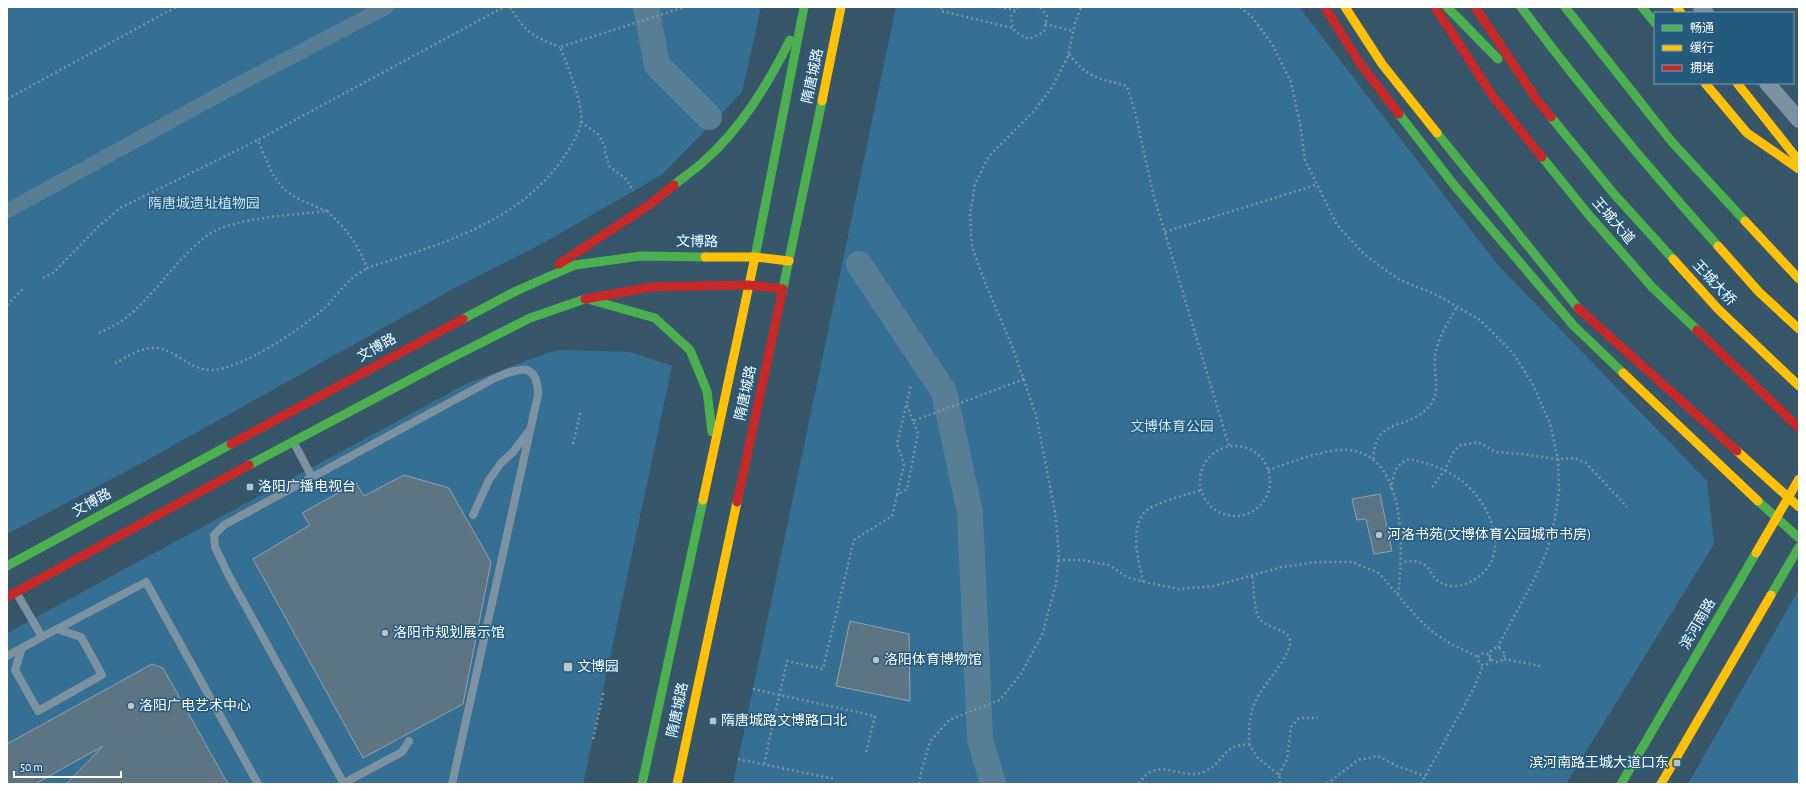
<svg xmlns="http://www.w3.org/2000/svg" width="1806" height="791" font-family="'Alegreya Sans','Noto Sans SC',sans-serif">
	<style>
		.green { fill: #356f93 }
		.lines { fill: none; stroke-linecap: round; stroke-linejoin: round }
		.canal { stroke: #587e96; stroke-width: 15 }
		.river { stroke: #587e96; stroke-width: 26 }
		.building { fill: #5d7482; stroke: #91a3ae }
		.path { stroke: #7d92a0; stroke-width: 2.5; stroke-dasharray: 2 3; stroke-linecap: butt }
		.lane { stroke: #7d92a0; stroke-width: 8 }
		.street { stroke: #7d92a0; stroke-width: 16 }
		.fast { stroke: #4caf50; stroke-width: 9 }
		.slow { stroke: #ffc107; stroke-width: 9 }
		.jam { stroke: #c62828; stroke-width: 9 }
		.poi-dot { fill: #b9c4ca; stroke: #245a7d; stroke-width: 1.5 }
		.labels { text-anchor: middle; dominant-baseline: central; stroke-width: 3; stroke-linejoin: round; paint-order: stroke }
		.street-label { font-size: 14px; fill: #fff; stroke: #245a7d }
		.park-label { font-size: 14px; fill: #cce5f4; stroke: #245a7d }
		.poi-label { font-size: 14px; fill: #fff; stroke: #245a7d; text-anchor: start }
	</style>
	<rect width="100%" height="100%" fill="#385669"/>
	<g class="green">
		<path d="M 7,7 L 761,7 L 742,92 L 663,174 L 545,242 L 453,289 L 140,464 L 7,534 Z"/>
		<path d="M 896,7 L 1299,7 L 1497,264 L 1707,481 L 1714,544 L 1566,784 L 733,784 Z"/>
		<path d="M 559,350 L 630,352 L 672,366 L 583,784 L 7,784 L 7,633 L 466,384 L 544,354 Z"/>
		<path d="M 1799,589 L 1799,784 L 1688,784 Z"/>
	</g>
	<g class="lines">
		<path class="canal" d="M 7,211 L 224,92 L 386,7"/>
		<g class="river">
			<path d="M 646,7 L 657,65 L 709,117"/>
			<path d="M 859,264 L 944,392 L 970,512 L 980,739 L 993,784"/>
		</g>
	</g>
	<g class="building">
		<path d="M 404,475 L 449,488 L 491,562 L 463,704 L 363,758 L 253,559 L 310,525 L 302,513 L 356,483 L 364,496 Z"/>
		<path d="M 1380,494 L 1392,551 L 1374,554 L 1366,519 L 1357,520 L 1352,499 Z"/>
		<path d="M 850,621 L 909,634 L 910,701 L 836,686 Z"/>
		<path d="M 152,664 L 163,668 L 228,784 L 66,784 L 103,746 L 35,784 L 7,784 L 7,744 Z"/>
	</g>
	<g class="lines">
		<g class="path">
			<path d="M 510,7 C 527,33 531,36 560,47"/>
			<path d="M 942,7 L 941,11 L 1012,28"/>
			<path d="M 999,7 L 1015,10"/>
			<path d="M 1018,7 L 1011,16 C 1013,33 1015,32 1029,39 L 1044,32 L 1047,16 L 1040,7"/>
			<path d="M 1240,7 L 1252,17 L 1272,44 L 1291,82 L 1300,124 L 1305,160 L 1337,225 L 1365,255 L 1398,279 L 1437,295 L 1480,320 L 1513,353 L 1532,383 L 1550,423 L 1558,460 L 1559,490 L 1555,519 L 1547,551 L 1535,578 L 1499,644 L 1499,648"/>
			<path d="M 1045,24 L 1073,31"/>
			<path d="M 1069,54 C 1088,79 1099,78 1127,86 L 1135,112 L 1153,193 L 1229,446"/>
			<path d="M 7,99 L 176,7"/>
			<path d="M 581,122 L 598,134 L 605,146 L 605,153 L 610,167 L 626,179 L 633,191"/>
			<path d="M 327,211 C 315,206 303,202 292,195 C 273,183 266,159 258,140 L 504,7"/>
			<path d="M 1165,232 L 1316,185"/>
			<path d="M 43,278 L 53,273 L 98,227 L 120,208 L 258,140"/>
			<path d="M 7,305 L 23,289"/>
			<path d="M 99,333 C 107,329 116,325 123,320 C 155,296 176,258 208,235 C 233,217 296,215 327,211 C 347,230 357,242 367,268 C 439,244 515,225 562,160 C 569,149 578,136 581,123 C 584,106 567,64 560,47 L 685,7"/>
			<path d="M 115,363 C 127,357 143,346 158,348 C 177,351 190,370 211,370 C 242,369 296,332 320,312 C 331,303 339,291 349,281 C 354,276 361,272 367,268"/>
			<path d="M 907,405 L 913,421"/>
			<path d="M 573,444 L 581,410"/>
			<circle cx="1235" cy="481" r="35"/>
			<path d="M 1373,459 C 1374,450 1375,440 1382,433 C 1394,421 1416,424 1431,404 C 1441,390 1433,372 1435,356 C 1438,338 1448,322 1457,307"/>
			<path d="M 1268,470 C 1291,463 1325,448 1348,450 C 1408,455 1403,552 1398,594"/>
			<path d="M 1432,487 L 1445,470 L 1454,451 L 1461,445 L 1478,442 L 1496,452 L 1521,454 L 1557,459 L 1575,458 L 1586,463 L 1627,507"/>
			<path d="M 1391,489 C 1394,473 1394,466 1409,459 C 1428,463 1447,469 1462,481 C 1495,507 1515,565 1465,584 C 1454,588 1442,586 1434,577 C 1431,573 1429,568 1425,565 C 1417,560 1410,561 1402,562"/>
			<path d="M 897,495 L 904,464 L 897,444 L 911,385"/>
			<path d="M 1058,560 L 1082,560 L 1109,565 L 1129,578 L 1149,583 L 1179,589 L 1214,586 L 1282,567 L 1317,562 L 1352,562 L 1379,573 L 1416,616 L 1431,631 L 1453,645 L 1478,657"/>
			<path d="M 1143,582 C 1139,561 1129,531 1144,513 C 1152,503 1189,494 1202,490"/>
			<circle cx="1497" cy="655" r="7"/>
			<circle cx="1484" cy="659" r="6"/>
			<path d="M 1504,659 L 1540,666"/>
			<path d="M 753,689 L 875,716 L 866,752"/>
			<path d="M 822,724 L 827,725"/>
			<path d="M 593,739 L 604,690"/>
			<path d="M 1249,744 L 1258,758 L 1279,775 L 1280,784"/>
			<path d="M 738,759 L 835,779"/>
			<path d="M 764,764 L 787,661 L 823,669 L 854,540 L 892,516 L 897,495 L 907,489 L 918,433 L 913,421 L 1024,379"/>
			<path d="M 1279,775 L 1287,759 L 1291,727 L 1299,718 L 1318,718"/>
			<path d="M 919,784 L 921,772 L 930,742 L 949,720 L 1000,700 L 1021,674 L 1042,635 L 1056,584 L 1059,554 L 1055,512 L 1036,415 L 1012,346 L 986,285 L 972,247 L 970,214 L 975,184 L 989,156 L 1034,111 L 1053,86 L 1068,56 L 1075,23 L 1081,7"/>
			<path d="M 1139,784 C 1157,753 1183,783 1206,771 C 1226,760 1221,746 1249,744 C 1249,730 1249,715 1255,702 C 1262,686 1292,655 1290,641 C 1289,628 1266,629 1259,618 C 1254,610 1254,587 1252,576"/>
			<path d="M 1327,784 L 1358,760 L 1378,756 L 1397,766 L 1425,776"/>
			<path d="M 1421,784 L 1474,688 L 1483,665"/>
		</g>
		<g class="lane">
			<path d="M 294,443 L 312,477"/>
			<path d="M 473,515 L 489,480 L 501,463 L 513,452 L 529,431"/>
			<path d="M 42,637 L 146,582 L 258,784"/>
			<path d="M 22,648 L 15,670 L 38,711 L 102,675 L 81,637 L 57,629"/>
			<path d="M 7,656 L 42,637 L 16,592"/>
			<path d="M 344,783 L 402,752 L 409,741"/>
			<path d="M 344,784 L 229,576 L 215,547 L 214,535 L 224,525 L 493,379 C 516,369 538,359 538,395 L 452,784"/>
		</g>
		<g class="street">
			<path d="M 1701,7 L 1706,13"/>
			<path d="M 1767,83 L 1799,120"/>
		</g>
		<g class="fast">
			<path d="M 1447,7 L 1498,59"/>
			<path d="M 1521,7 C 1583,90 1649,169 1718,246"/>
			<path d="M 1565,7 L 1672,142 L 1745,221"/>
			<path d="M 1642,7 L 1655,23"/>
			<path d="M 1399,114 L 1454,185 L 1574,326 L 1623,373"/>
			<path d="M 1551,117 L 1614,194 L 1673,259"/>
			<path d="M 1437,133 L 1578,308"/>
			<path d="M 1542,157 L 1588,214 L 1652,287 L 1697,330"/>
			<path d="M 674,185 C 684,177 694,170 703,162 C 741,129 768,84 790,40"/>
			<path d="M 755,257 L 804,7"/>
			<path d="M 782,293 L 822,101"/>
			<path d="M 591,300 L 655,318 L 690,350 L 707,391 L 712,432"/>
			<path d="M 463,319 L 516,291 L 575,265 L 641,256 L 705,257"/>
			<path d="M 249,465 L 445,361 L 530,318 L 585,299"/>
			<path d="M 1758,501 L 1799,538"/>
			<path d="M 7,566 L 231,444"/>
			<path d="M 1771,595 L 1799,547"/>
			<path d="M 642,784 L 703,500"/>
			<path d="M 1621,784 L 1756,553"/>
		</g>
		<g class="slow">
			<path d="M 1345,7 L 1382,64 L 1437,133"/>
			<path d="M 1677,7 L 1681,13"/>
			<path d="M 1705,83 L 1747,133 L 1799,169"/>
			<path d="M 1737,83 L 1799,161"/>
			<path d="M 822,101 L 841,7"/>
			<path d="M 1745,221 L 1799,279"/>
			<path d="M 1718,246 L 1759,292 L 1799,329"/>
			<path d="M 705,257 L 755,257 L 789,261"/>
			<path d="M 1673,259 L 1718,309 L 1799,386"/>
			<path d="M 1623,373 L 1758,501"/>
			<path d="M 1737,451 L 1799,507"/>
			<path d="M 703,500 L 755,257"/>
			<path d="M 1756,553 L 1799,479"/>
			<path d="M 677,784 L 737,502"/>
			<path d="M 1661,784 L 1771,595"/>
		</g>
		<g class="jam">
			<path d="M 1325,7 L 1359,62 L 1399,114"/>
			<path d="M 1435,7 L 1494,98 L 1542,157"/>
			<path d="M 1475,7 L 1537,100 L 1551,117"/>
			<path d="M 559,264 L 652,203 L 674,185"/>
			<path d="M 585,299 L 651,287 L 749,285 L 783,289"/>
			<path d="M 1578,308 L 1737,451"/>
			<path d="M 1697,330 L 1799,428"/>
			<path d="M 231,444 L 463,319"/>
			<path d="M 737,502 L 782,293"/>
			<path d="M 7,597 L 249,465"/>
		</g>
	</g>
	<g class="poi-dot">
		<rect x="246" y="483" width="8" height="8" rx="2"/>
		<circle cx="1379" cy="535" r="4"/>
		<circle cx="385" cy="633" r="4"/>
		<circle cx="876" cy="660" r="4"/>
		<rect x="563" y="662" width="10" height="10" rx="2"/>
		<circle cx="131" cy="706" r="4"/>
		<rect x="709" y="717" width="8" height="8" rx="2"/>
		<rect x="1673" y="759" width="8" height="8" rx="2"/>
	</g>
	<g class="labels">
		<g class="street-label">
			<text transform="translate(813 76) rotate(-78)">隋唐城路</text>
			<text transform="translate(1613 221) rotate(49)">王城大道</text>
			<text transform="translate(697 242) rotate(1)">文博路</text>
			<text transform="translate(1714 283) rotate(47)">王城大桥</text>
			<text transform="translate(377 348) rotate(-29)">文博路</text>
			<text transform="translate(746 393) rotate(-78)">隋唐城路</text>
			<text transform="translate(92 503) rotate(-29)">文博路</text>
			<text transform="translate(1698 624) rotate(-60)">滨河南路</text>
			<text transform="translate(678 710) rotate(-78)">隋唐城路</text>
		</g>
		<g class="park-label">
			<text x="204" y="204">隋唐城遗址植物园</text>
			<text x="1172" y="427">文博体育公园</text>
		</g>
		<g class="poi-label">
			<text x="258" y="487">洛阳广播电视台</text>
			<text x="1387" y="535">河洛书苑(文博体育公园城市书房)</text>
			<text x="393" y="633">洛阳市规划展示馆</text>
			<text x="884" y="660">洛阳体育博物馆</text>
			<text x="577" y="667">文博园</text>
			<text x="139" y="706">洛阳广电艺术中心</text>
			<text x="721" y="721">隋唐城路文博路口北</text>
			<text x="1669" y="763" text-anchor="end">滨河南路王城大道口东</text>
		</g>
	</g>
	<rect width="1806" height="791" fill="none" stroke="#ffffff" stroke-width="16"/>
	<rect x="1654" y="12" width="140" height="72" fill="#245a7d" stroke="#7c9cb1"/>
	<rect x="1662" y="25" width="20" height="6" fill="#4caf50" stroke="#7c9cb1"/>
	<text x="1690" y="32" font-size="12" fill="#ffffff">畅通</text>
	<rect x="1662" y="45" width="20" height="6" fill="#ffc107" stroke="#7c9cb1"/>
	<text x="1690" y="52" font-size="12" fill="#ffffff">缓行</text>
	<rect x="1662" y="65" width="20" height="6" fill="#c62828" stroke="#7c9cb1"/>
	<text x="1690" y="72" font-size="12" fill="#ffffff">拥堵</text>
	<path d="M14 771v6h107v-6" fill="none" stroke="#ffffff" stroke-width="2"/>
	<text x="20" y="771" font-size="12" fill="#ffffff" stroke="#245a7d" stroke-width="3" paint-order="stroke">50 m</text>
</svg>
